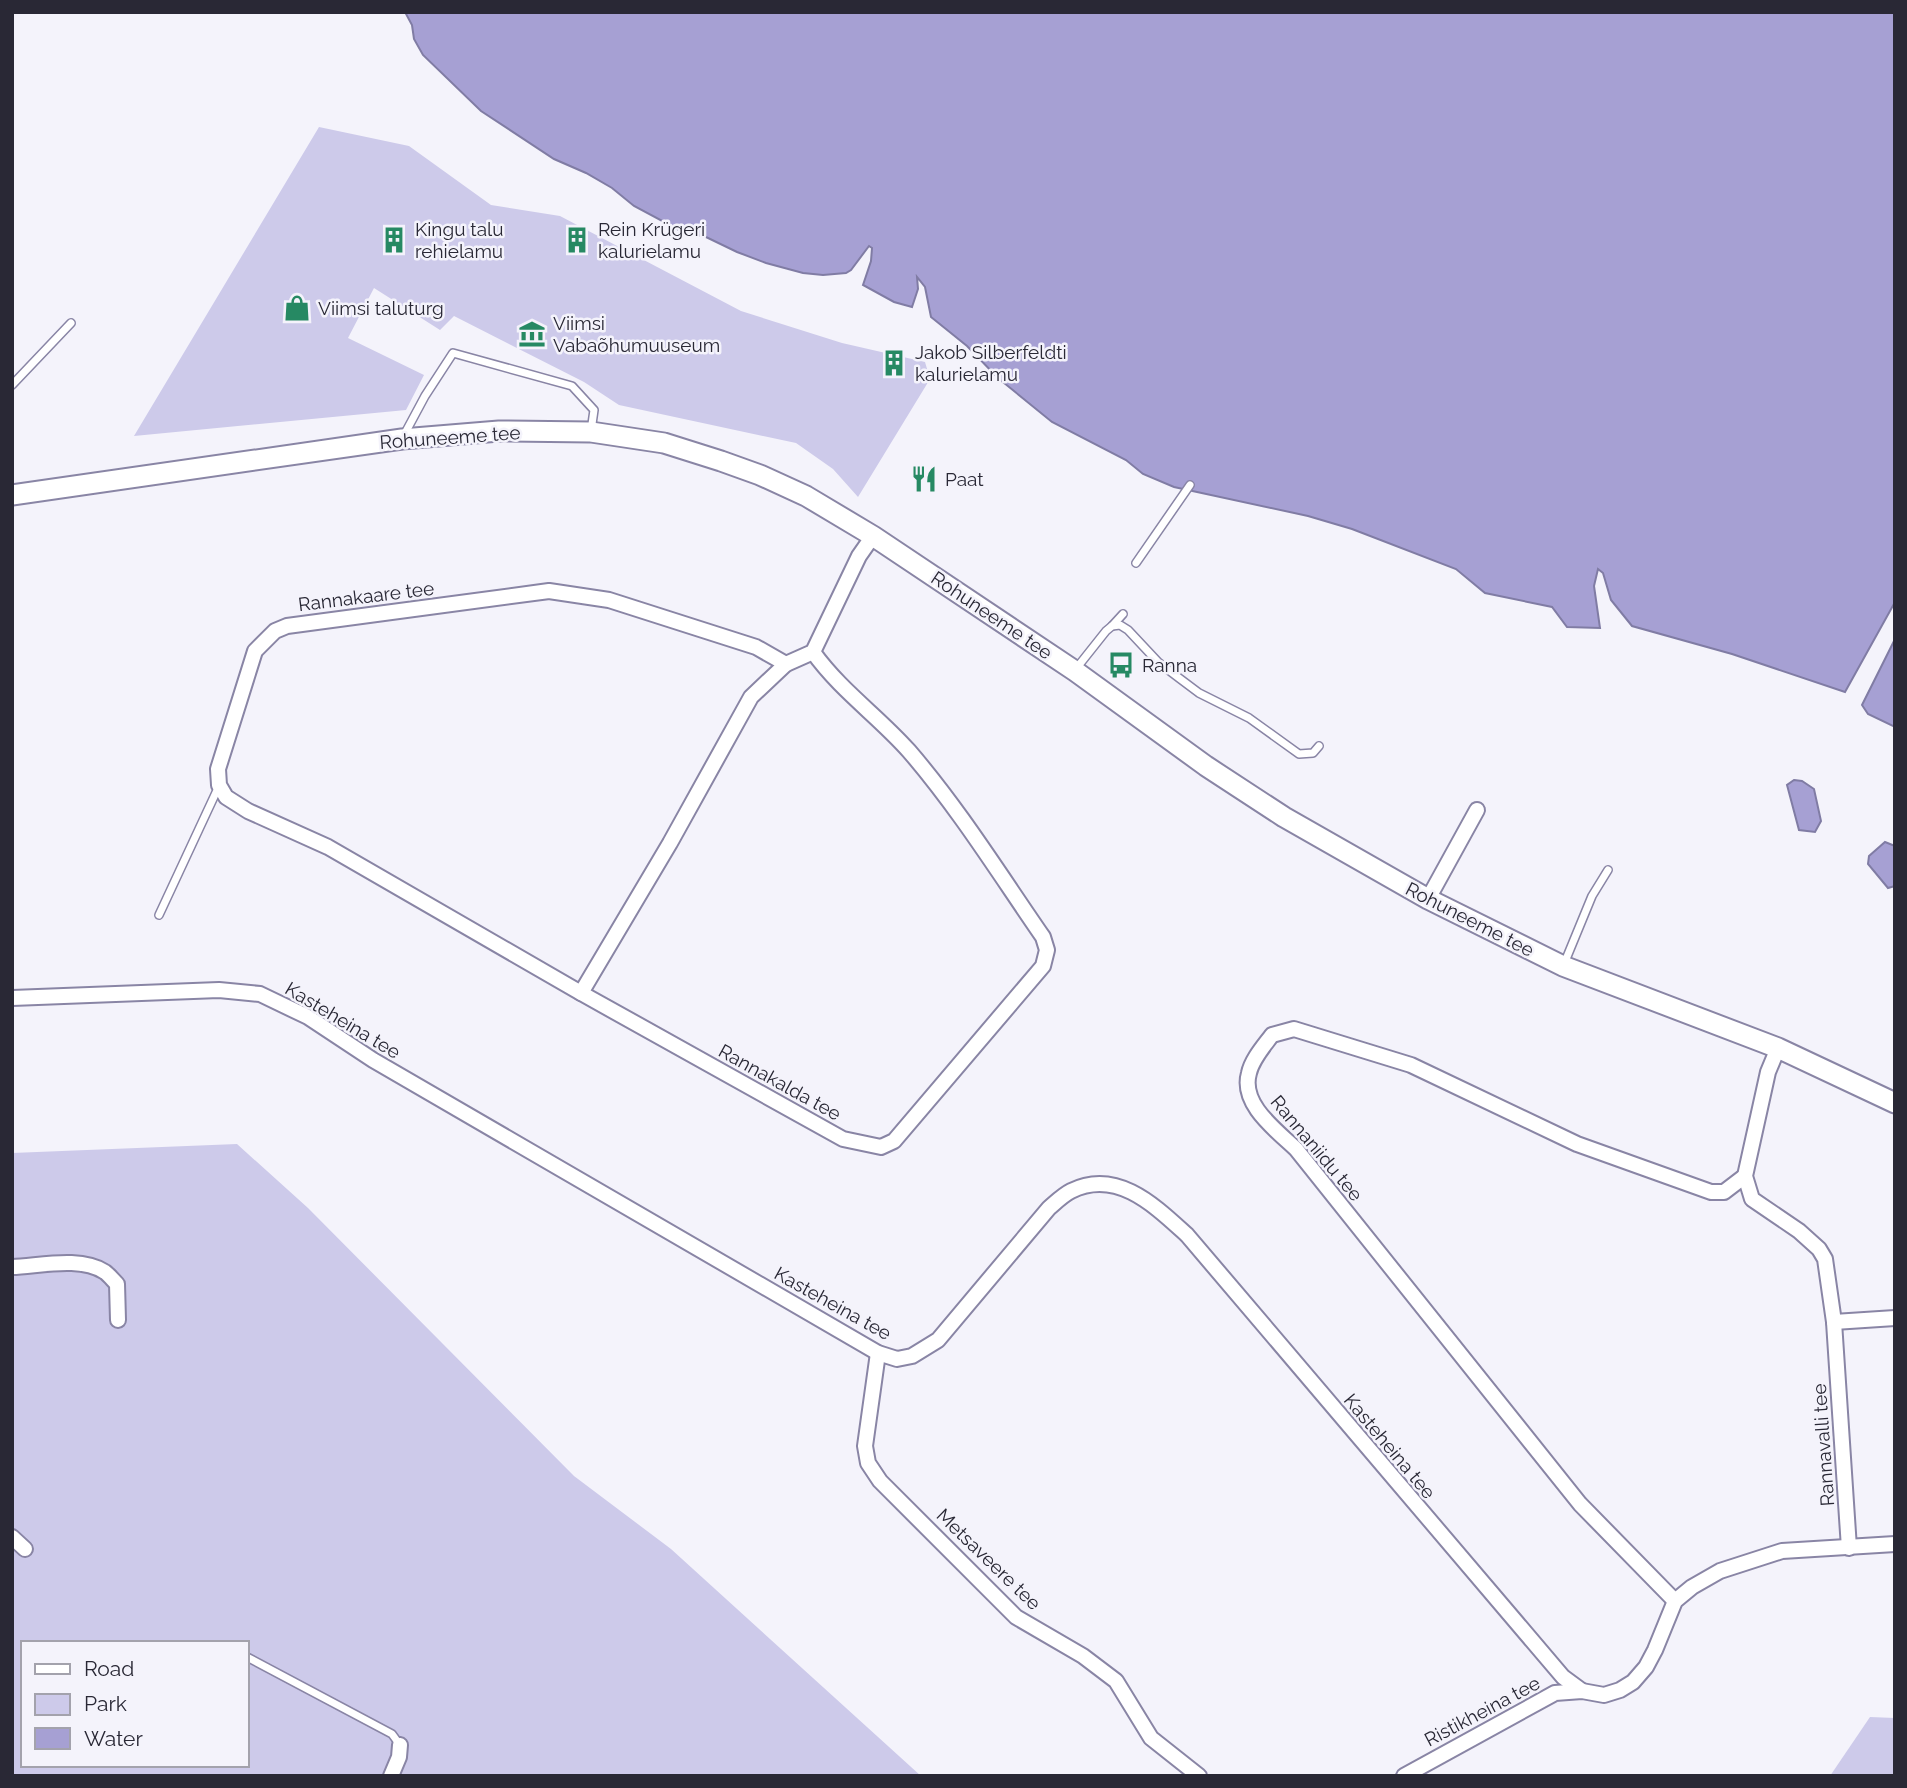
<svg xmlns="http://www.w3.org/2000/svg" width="1907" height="1788" font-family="Raleway,sans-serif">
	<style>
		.green { fill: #cdcaea; fill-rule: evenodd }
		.water { fill: #a6a0d3; stroke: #807ca4; stroke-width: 2 }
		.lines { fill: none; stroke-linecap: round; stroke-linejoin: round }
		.service-casing { stroke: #8985a5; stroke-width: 10 }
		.minor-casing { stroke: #8985a5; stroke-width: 18 }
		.tertiary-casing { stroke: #8985a5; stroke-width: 23 }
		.service { stroke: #fff; stroke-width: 7 }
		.minor { stroke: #fff; stroke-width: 14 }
		.tertiary { stroke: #fff; stroke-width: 19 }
		.labels { text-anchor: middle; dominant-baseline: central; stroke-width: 5; stroke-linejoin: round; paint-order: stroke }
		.poi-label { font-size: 19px; fill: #292835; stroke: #f4f3fb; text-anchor: start }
		.street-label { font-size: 19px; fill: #292835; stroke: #f4f3fb }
	</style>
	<rect width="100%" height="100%" fill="#f4f3fb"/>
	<g class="green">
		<path d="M 319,127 L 409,146 L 491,205 L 560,216 L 741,311 L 842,343 L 925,362 L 930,379 L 858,497 L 833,469 L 796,443 L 619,405 L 584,382 L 454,316 L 440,330 L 374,288 L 348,338 L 424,375 L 406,410 L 134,436 Z"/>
		<path d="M 237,1144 L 308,1208 L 574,1476 L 671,1549 L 921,1776 L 12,1776 L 12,1153 ZM 23,1643 L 247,1643 L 247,1765 L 23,1765 Z"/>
		<path d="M 1870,1717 L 1895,1718 L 1895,1776 L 1830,1776 Z"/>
	</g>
	<g class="water">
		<path d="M 405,12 L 1895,12 L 1895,602 L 1845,692 L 1732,654 L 1632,626 L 1611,600 L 1603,573 L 1598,569 L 1594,586 L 1600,628 L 1567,627 L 1552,607 L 1485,593 L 1456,569 L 1352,529 L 1308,516 L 1174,487 L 1143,474 L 1126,460 L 1052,422 L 998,378 L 967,346 L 931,317 L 925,287 L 917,277 L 918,289 L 912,307 L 894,302 L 863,285 L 871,261 L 872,248 L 869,246 L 851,270 L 846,273 L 823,275 L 803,273 L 766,263 L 737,252 L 706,237 L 681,231 L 634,206 L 612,188 L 586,173 L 554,159 L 481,111 L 423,55 L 414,39 L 412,25 Z"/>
		<path d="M 1895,639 L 1895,727 L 1868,714 L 1862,705 Z"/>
		<path d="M 1794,780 L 1802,781 L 1814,789 L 1821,821 L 1815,832 L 1799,830 L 1787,785 Z"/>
		<path d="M 1885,842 L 1895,846 L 1895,886 L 1888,888 L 1868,864 L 1869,856 Z"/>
	</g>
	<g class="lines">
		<g class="service-casing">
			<g id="service">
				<path d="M 12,385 L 71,323"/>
				<path d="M 403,437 L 425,396 L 453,353 L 572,386 L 594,410 L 591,431"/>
				<path d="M 1136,563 L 1190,485"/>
				<path d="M 1112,626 L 1123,614"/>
				<path d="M 1075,670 L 1106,631 L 1112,626 L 1120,625 L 1128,630 L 1158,662 L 1179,678 L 1199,693 L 1249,718 L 1299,754 L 1313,753 L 1319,746"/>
				<path d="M 159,915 L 219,786"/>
				<path d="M 1564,964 L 1592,896 L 1608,870"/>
				<path d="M 247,1657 L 392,1734 L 400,1745"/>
			</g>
		</g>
		<g class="minor-casing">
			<g id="minor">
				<path d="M 813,652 C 841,691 878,716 909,751 C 959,809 1000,875 1043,937 L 1047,950 L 1043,966 L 894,1141 L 881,1147 L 843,1139 L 581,993 L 670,843 L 751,697 L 786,664 L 813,652 L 859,556 L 873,536"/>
				<path d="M 1428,899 L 1477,810"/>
				<path d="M 581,993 L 328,847 L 248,811 L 226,797 L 219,785 L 218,769 L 255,651 L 275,631 L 287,626 L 549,591 L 609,600 L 756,647 L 786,664"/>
				<path d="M 12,998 L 219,990 L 260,994 L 308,1017 L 373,1060 L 878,1353 L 897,1359 L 912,1356 L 938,1340 L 1049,1208 C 1056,1202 1063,1195 1071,1191 C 1117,1168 1155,1206 1187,1235 L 1563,1677 L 1582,1691"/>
				<path d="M 1778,1048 L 1768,1072 L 1745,1176 L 1752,1199 L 1799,1231 L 1819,1249 L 1825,1259 L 1834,1322 L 1849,1548"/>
				<path d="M 12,1267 C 40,1266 80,1256 105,1272 C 109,1275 113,1280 117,1284 L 118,1320"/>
				<path d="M 1834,1322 L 1895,1318"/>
				<path d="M 878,1353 L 865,1446 L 868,1463 L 880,1481 L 1016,1617 L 1083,1656 L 1116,1681 L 1151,1738 L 1199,1776"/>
				<path d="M 12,1537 L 25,1549"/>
				<path d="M 1675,1601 L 1580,1504 L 1296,1149 C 1276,1130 1240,1104 1249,1073 C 1252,1059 1264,1046 1272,1035 L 1294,1029 L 1411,1065 L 1577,1144 L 1711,1192 L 1724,1192 L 1745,1176"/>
				<path d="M 391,1776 L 399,1757 L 400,1745"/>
				<path d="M 1404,1776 L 1555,1693 L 1582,1691 L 1604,1695 L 1620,1690 L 1633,1682 L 1646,1667 L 1655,1650 L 1675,1601 L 1692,1587 L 1720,1571 L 1782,1551 L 1895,1544"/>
			</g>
		</g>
		<g class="tertiary-casing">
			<path id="tertiary" d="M 12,495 L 402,439 L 499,431 L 591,432 L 664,443 L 721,461 L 760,475 L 806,496 L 873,536 L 1075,671 L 1206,766 L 1284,817 L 1428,899 L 1563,966 L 1778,1048 L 1895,1103"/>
		</g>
		<use href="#service" class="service"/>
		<use href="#minor" class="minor"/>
		<use href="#tertiary" class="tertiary"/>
	</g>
	<defs>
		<g id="building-bare" transform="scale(2.1)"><path d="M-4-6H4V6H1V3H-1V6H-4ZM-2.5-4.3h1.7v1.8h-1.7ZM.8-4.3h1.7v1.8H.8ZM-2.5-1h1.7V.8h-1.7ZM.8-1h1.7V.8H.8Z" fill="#268963" stroke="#f4f3fb" stroke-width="2.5" paint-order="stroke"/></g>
		<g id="shop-bare" transform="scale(2.1)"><path d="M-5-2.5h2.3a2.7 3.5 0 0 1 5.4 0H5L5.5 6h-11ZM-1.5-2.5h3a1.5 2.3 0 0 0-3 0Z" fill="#268963" stroke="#f4f3fb" stroke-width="2.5" paint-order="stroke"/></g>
		<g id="museum-bare" transform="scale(2.1)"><path d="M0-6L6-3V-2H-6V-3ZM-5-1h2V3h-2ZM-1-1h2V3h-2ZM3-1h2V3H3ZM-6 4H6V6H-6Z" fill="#268963" stroke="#f4f3fb" stroke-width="2.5" paint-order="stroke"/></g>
		<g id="restaurant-bare" transform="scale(2.1)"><path d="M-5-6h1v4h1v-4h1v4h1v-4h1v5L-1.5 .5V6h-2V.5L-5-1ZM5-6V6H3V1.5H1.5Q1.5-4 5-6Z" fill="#268963" stroke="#f4f3fb" stroke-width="2.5" paint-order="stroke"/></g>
		<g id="bus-bare" transform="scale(2.1)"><path d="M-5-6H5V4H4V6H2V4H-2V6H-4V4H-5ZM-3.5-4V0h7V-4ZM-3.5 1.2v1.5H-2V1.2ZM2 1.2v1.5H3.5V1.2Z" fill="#268963" stroke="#f4f3fb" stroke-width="2.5" paint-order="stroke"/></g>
	</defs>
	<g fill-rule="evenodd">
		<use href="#building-bare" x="394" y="240"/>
		<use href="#building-bare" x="577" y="240"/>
		<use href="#shop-bare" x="297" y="308"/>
		<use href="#museum-bare" x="532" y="334"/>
		<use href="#building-bare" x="894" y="363"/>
		<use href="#restaurant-bare" x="924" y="479"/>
		<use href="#bus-bare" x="1121" y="665"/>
	</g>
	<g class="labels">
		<g class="poi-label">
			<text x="415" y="229">Kingu talu<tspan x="415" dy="22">rehielamu</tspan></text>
			<text x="598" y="229">Rein Krügeri<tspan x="598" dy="22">kalurielamu</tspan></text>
			<text x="318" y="308">Viimsi taluturg</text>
			<text x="553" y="323">Viimsi<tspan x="553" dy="22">Vabaõhumuuseum</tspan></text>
			<text x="915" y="352">Jakob Silberfeldti<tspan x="915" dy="22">kalurielamu</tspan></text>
			<text x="945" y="479">Paat</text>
			<text x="1142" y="665">Ranna</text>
		</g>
		<g class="street-label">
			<text transform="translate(450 437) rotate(-4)">Rohuneeme tee</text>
			<text transform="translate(366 596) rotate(-7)">Rannakaare tee</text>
			<text transform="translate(992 615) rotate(34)">Rohuneeme tee</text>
			<text transform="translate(1470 919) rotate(27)">Rohuneeme tee</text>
			<text transform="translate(343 1020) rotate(31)">Kasteheina tee</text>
			<text transform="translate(780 1082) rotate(29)">Rannakalda tee</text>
			<text transform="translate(1317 1148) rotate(50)">Rannaniidu tee</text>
			<text transform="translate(833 1303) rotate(29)">Kasteheina tee</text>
			<text transform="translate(1823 1445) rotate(-94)">Rannavalli tee</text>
			<text transform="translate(1390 1446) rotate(50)">Kasteheina tee</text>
			<text transform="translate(989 1559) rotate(44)">Metsaveere tee</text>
			<text transform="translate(1482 1711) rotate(-28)">Ristikheina tee</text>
		</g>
	</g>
	<rect width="1907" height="1788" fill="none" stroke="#292835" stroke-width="28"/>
	<rect x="21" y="1641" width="228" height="126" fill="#f4f3fb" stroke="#a3a2ac" stroke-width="2"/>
	<rect x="35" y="1664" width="35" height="10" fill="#ffffff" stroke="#a3a2ac" stroke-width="2"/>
	<text x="84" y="1676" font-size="21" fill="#292835">Road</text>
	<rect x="35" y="1694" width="35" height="21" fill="#cdcaea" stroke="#a3a2ac" stroke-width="2"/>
	<text x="84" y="1711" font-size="21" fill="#292835">Park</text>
	<rect x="35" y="1728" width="35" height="21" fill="#a6a0d3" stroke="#a3a2ac" stroke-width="2"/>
	<text x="84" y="1746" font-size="21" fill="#292835">Water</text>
</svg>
